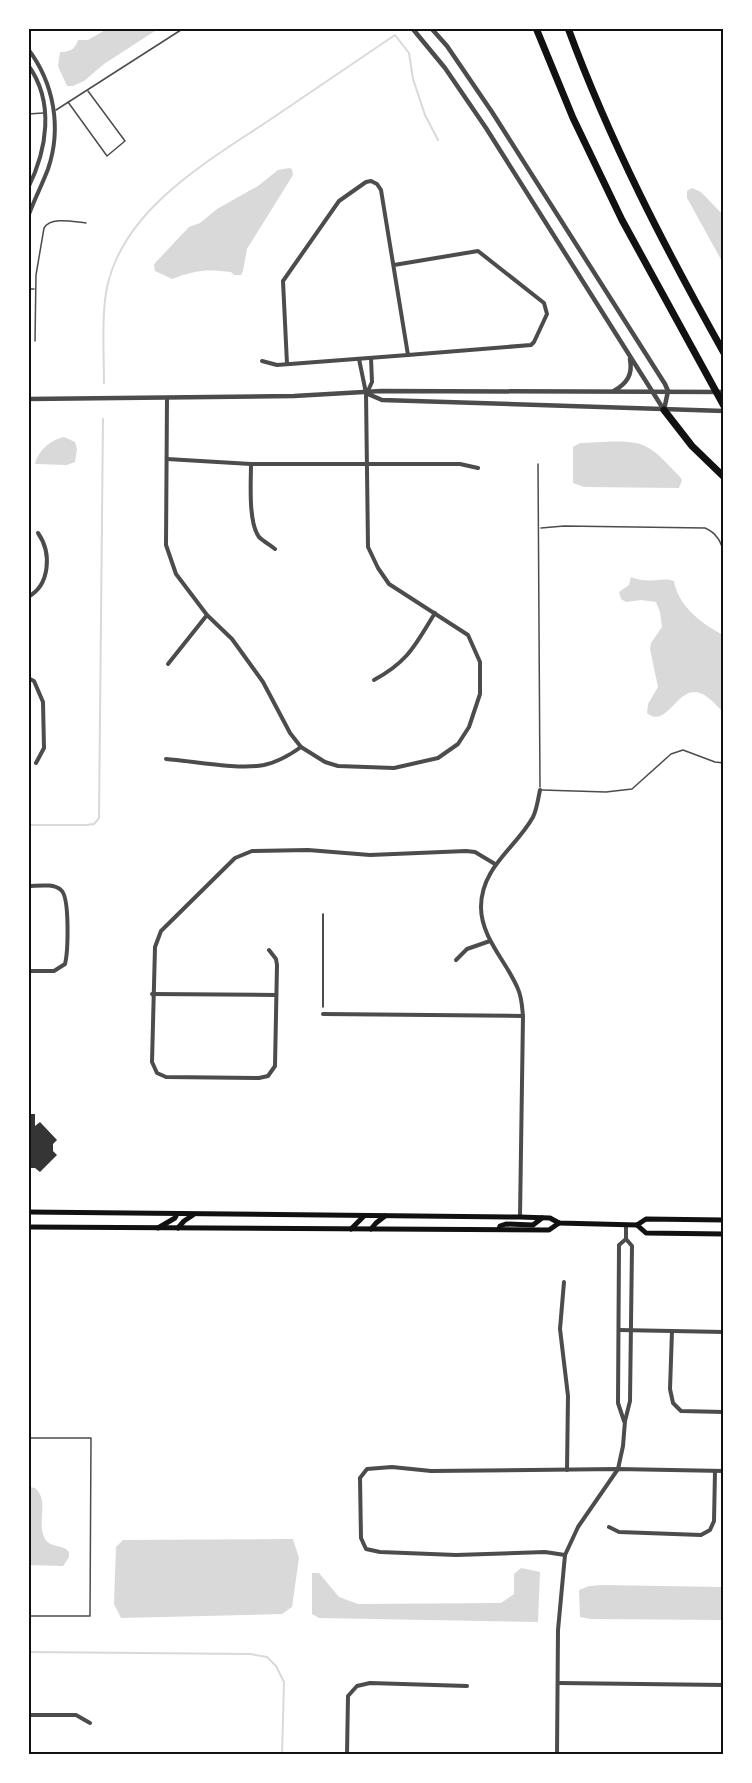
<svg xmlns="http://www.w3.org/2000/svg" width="752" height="1783" font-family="Bitter,serif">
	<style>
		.water { fill: #d9d9d9 }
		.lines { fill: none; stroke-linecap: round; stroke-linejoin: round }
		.stream { stroke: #d9d9d9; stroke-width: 2 }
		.building { fill: #353535 }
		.path { stroke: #111; stroke-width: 1.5 }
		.service { stroke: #4c4c4c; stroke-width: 1.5 }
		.minor { stroke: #4c4c4c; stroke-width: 4 }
		.tertiary { stroke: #4c4c4c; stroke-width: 4.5 }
		.secondary { stroke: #111; stroke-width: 5 }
		.motorway { stroke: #111; stroke-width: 7 }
		.neatline { fill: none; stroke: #111; stroke-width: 2 }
	</style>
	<rect width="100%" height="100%" fill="#fff"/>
	<g class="water">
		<path d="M 107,29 L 158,29 L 104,64 L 84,81 L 73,86 L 67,86 L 58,66 L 60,52 C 69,52 75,50 78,40 L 88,40 Z"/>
		<path d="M 289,168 L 292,169 L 293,175 L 247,249 L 243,271 L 241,275 L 234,275 L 231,272 C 208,269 195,270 172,279 L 155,271 L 154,265 L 156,262 L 189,227 L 200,223 L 217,209 L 258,186 L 278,170 Z"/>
		<path d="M 692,188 L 701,192 L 723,215 L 723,263 L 687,198 L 687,191 Z"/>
		<path d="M 64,437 L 75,442 L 77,449 L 75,462 L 67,465 L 35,464 C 38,451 50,440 64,437 Z"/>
		<path d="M 580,443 C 598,443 629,438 645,446 C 658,452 670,467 680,477 L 682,480 L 679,488 L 584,487 L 573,483 L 573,447 Z"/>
		<path d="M 631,577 C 650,585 662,576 674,581 C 678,606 702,624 723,635 L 723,712 C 717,706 709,696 700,693 C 677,685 667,730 647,713 L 648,704 L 658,687 L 650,649 L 651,643 L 662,627 L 660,612 L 656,602 L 641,600 L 626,602 L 621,599 L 619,592 L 629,585 Z"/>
		<path d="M 29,1487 L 35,1488 C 50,1501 36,1522 45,1539 C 50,1548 63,1544 69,1552 L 69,1557 L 63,1566 L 29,1565 Z"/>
		<path d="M 293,1539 L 299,1558 L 292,1607 L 282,1614 L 121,1618 L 114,1604 L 116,1547 L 123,1540 Z"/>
		<path d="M 521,1568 L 540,1572 L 538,1622 L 319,1618 L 312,1614 L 312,1573 L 319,1573 L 339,1597 L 358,1604 L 501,1603 L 514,1594 L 514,1574 Z"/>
		<path d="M 602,1585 L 723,1587 L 723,1620 L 590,1619 L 580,1617 L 579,1590 L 589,1586 Z"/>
	</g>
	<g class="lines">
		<g class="stream">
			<path d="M 104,383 C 104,354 101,311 108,283 C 127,206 210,160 271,119 C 312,91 353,63 395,35 L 409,53 L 413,79 L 425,115 L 438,140"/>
			<path d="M 28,825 L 86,825 L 94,824 L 99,818 L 103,419"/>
			<path d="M 28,1652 L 250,1654 L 267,1657 L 276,1666 L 284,1682 L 282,1754"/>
		</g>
	</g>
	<path class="building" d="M 29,1114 L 35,1114 L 35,1126 L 40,1122 L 57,1140 L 53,1144 L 53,1151 L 57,1155 L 40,1172 L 35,1168 L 28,1168 Z"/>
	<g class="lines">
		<path class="path" d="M 323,1007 L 323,914"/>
		<g class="service">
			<path d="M 68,102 L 107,156 L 125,141 L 88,91"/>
			<path d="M 56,110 L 184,28"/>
			<path d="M 28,114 L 43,113"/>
			<path d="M 28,289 L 34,289"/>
			<path d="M 35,341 L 36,275 L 44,228 C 51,216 74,222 86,223"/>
			<path d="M 538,464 L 540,787"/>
			<path d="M 541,528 L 564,526 L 705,528 C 717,533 722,542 724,555"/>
			<path d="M 542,790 L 606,792 L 632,789 L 671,754 L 683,750 L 715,762 L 724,763"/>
			<path d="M 28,1438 L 91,1438 L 90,1616 L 28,1616"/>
		</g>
		<g class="minor">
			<path d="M 28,49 C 54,83 62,128 48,169 C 42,185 34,200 28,217"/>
			<path d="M 28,65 C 55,102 47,150 28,188"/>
			<path d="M 262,361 L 277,365 L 408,355"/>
			<path d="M 287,364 L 283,281 L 339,201 L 366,182 L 371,181 L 377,184 L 381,190 L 408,355 L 531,345 L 534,342 L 547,314 L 544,303 L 478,251 L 394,265"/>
			<path d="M 367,393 L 372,382 L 371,358"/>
			<path d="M 167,398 L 166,545 L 176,574 L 207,615 L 232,639 L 263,682 L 290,733 L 301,747 L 325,762 L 338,766 L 394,768 L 438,758 L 458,744 L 469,727 L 480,694 L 480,662 L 468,635 L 389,584 L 378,568 L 368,547 L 366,393 L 359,359"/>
			<path d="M 167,459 L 251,464 L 460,464 L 478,468"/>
			<path d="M 251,464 C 251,482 248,522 259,537 C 263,541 270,545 275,549"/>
			<path d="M 28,597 C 50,585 52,553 38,533"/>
			<path d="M 168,664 L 207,615"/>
			<path d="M 28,678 L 34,681 L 43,702 L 44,748 L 36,763"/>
			<path d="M 374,680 C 409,661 415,645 435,613"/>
			<path d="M 166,759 C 193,761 238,770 264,765 C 277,762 290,755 301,747"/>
			<path d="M 28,886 C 38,886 53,883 61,890 C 70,897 68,952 65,964 L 54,971 L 28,971"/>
			<path d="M 269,950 L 276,959 L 277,965 L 275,1066 L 268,1076 L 259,1078 L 166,1077 L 157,1073 L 152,1062 L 155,947 L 161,931 L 235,858 L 252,851 L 308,850 L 370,855 L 466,851 L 475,852 L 495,864"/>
			<path d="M 456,960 L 467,949 L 490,941"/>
			<path d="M 152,994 L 276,995"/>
			<path d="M 323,1014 L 523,1016"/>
			<path d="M 520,1217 L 523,1016 C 522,1007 522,998 518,989 C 507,962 481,938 481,907 C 481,867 516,848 533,817 C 537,809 538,799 540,790"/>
			<path d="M 564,1282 L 560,1329 L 568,1396 L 567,1470"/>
			<path d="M 619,1330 L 672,1331 L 670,1389 L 673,1403 L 681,1411 L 724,1412"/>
			<path d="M 672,1331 L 724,1332"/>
			<path d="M 624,1421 L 618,1403 L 619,1245 L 626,1239"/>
			<path d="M 609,1527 L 619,1532 L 701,1535 L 710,1530 L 714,1521 L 715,1471"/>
			<path d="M 565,1555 L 545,1552 L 456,1555 L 380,1552 L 366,1549 L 361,1538 L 360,1478 L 367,1469 L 392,1467 L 431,1471 L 618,1469 L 724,1471"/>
			<path d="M 558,1683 L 724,1685"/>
			<path d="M 28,1715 L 76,1715 L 90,1723"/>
			<path d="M 347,1754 L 348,1696 L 357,1686 L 370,1683 L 467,1686"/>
			<path d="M 557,1754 L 558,1630 L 565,1555 L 578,1527 L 618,1469 L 623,1446 L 625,1421 L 630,1401 L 632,1246 L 626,1239 L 626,1225"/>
		</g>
		<g class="tertiary">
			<path d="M 412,28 L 445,68 L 486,128 L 664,410"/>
			<path d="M 431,28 L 447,46 L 492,112 L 665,384 L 668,391 L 664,410"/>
			<path d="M 614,391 C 627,383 633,375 630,359"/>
			<path d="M 368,394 L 382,400 L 724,411"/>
			<path d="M 28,399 L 294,396 L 381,391 L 724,392"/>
		</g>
		<g class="secondary">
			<path d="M 28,1212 L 520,1217 L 550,1218 L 559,1223 L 637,1225 L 646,1219 L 724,1220"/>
			<path d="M 637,1225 L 646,1233 L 724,1234"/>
			<path d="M 28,1227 L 549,1230 L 559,1223"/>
			<path d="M 158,1228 L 175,1218 L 177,1214"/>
			<path d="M 178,1228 L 184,1221 L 193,1215"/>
			<path d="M 351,1229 L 364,1216"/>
			<path d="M 371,1229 L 376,1223 L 385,1216"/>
			<path d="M 499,1229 L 500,1226 L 506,1224 L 533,1225 L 542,1218"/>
		</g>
		<g class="motorway">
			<path d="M 536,28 L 573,118 L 622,220 L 724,406"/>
			<path d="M 568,28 C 610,142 665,248 724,353"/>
			<path d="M 664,410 L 692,446 L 724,477"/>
		</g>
	</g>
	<rect width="752" height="1783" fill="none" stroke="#ffffff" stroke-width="60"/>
	<rect x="30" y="30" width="692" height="1723" class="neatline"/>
</svg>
